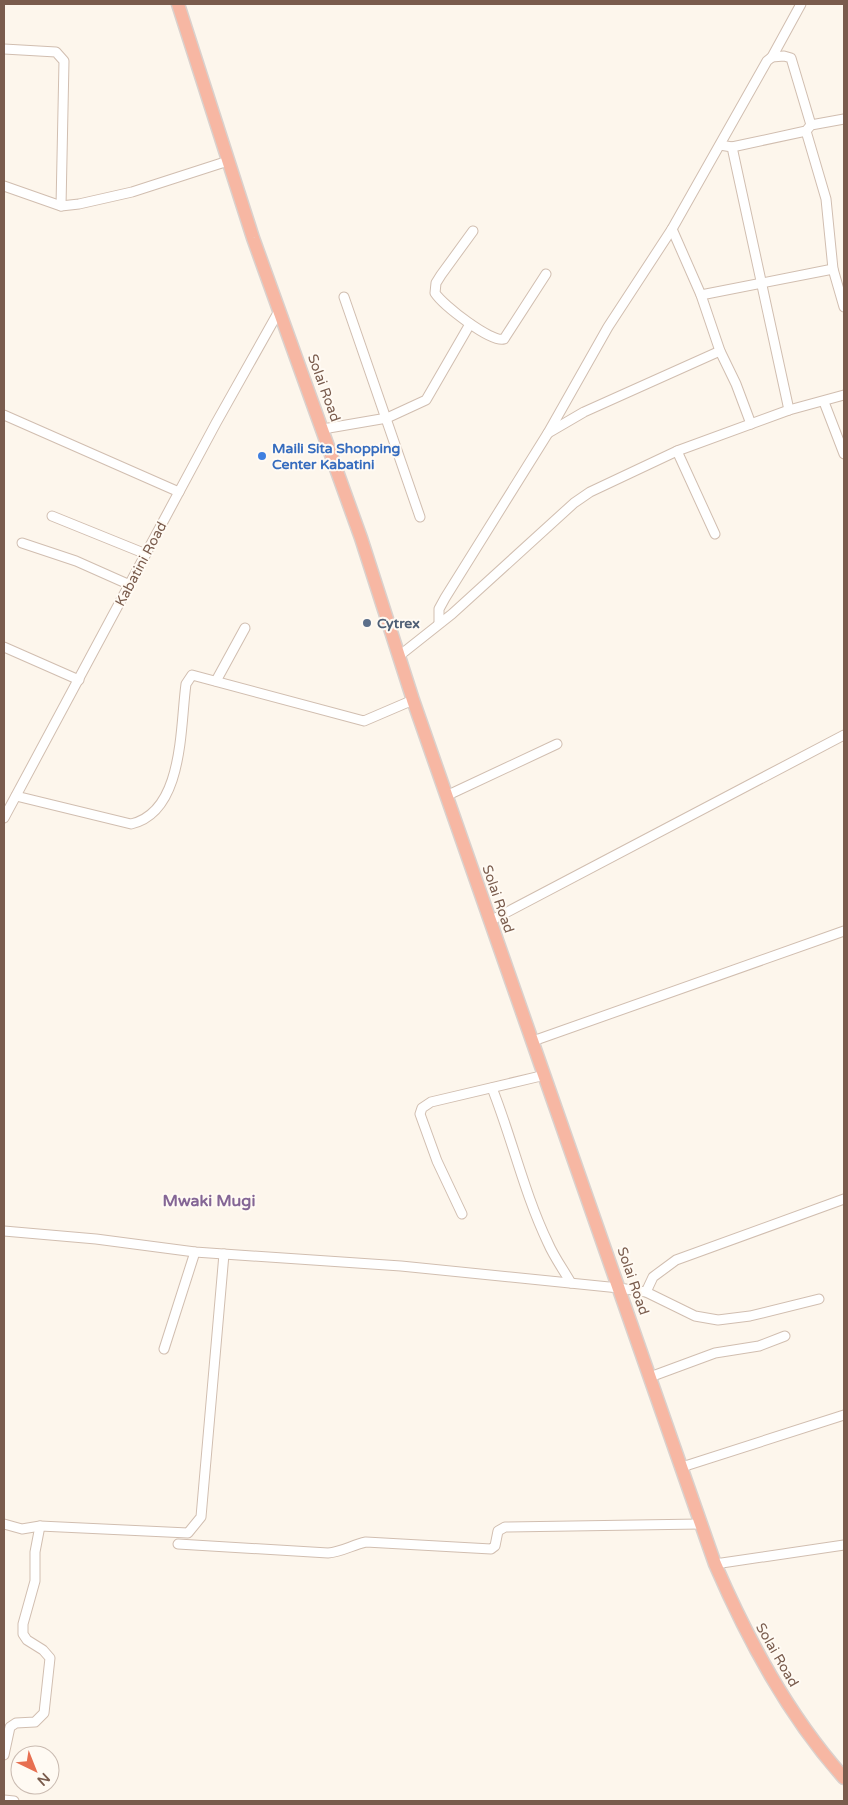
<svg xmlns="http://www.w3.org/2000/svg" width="848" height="1805" font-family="'Varela Round',sans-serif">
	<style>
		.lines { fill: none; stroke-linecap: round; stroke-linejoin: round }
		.minor-casing { stroke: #d1beb0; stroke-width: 11 }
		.highway-casing { stroke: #dad1cd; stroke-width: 15 }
		.minor { stroke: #fff; stroke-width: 9 }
		.highway { stroke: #f7b7a3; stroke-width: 12 }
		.shop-dot { fill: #3f7fe0; stroke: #fffaf3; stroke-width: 2 }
		.service-dot { fill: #5c6f8a; stroke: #fffaf3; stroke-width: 2 }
		.labels { text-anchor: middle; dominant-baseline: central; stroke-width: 4; stroke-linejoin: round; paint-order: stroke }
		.street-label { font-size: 14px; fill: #7a5c4d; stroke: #fffaf3 }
		.shop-label { font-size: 14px; font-weight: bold; fill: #366cbe; stroke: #fffaf3; text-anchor: start }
		.service-label { font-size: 14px; font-weight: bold; fill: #4e5e75; stroke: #fffaf3; text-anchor: start }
		.quarter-label { font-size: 16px; font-weight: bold; fill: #846695; stroke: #fffaf3 }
	</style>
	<rect width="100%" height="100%" fill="#fdf6ec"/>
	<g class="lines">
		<g class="minor-casing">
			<g id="minor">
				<path d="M 4,49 L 56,52 L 64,61 L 61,206"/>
				<path d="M 772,57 L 784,56 L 791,58 L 811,125"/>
				<path d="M 806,131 L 826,199 L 833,269 L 844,307"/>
				<path d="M 720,145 L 732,147 L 789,410"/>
				<path d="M 732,147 L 806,131 L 811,125 L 844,119"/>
				<path d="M 4,186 L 61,206 L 79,204 L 132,192 L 228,161"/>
				<path d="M 672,229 L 701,295 L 720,351 L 736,384 L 751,424"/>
				<path d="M 473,231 L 441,275 L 436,283 L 435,293 C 443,305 491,343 504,339 L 546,274"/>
				<path d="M 701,295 L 833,269"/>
				<path d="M 344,297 L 420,517"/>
				<path d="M 824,402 L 844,454"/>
				<path d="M 4,415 L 179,492"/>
				<path d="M 323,429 L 387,418 L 426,400 L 470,324"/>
				<path d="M 548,433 L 584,412 L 720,351"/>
				<path d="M 677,451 L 715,534"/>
				<path d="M 52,516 L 146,554"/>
				<path d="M 22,543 L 76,561 L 130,585"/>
				<path d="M 439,623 L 439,609 L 445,598 L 548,433 L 608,327 L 672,229 L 767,61 L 772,57 L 801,4"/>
				<path d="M 4,647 L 79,680"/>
				<path d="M 399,656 L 452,614 L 574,503 L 590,492 L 677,451 L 789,410 L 844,395"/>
				<path d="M 216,681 L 245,628"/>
				<path d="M 16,796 L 131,824 C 184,812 180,727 186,684 L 192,675 L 364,721 L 413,700"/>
				<path d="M 446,796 L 557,744"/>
				<path d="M 4,818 L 216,423 L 279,311"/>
				<path d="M 490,921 L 844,735"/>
				<path d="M 533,1041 L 844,931"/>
				<path d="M 492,1088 C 512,1138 524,1193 548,1243 C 554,1257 563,1269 571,1283"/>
				<path d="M 462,1214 L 437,1161 L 420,1114 L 422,1108 L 431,1102 L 545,1075"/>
				<path d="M 4,1231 L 96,1239 L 195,1252 L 401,1266 L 619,1288 L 646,1292 L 695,1316 L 718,1320 L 750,1316 L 819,1299"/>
				<path d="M 646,1292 L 653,1277 L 676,1260 L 844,1199"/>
				<path d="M 164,1349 L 195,1252"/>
				<path d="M 650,1377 L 715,1353 L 759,1346 L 785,1336"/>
				<path d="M 682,1467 L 844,1415"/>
				<path d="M 4,1524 L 22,1529 L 40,1526 L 188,1533 L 201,1517 L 224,1254"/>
				<path d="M 178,1544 L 328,1553 C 342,1552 352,1545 366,1542 L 491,1549 L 495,1546 L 498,1531 L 505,1527 L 700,1524"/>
				<path d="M 715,1564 L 844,1545"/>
				<path d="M 4,1755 L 10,1727 L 16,1723 L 35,1722 L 44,1713 L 50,1658 L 43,1650 L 27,1640 L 23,1634 L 23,1624 L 35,1581 L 35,1552 L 40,1526"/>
				<path d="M 4,1800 L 14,1801"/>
			</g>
		</g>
		<g class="highway-casing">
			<path id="highway" d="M 178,4 L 253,238 L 361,538 L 413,700 L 715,1564 C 748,1640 788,1715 844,1778"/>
		</g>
		<use href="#minor" class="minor"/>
		<use href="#highway" class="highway"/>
	</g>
	<circle class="shop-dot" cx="262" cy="456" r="5"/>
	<circle class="service-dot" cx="367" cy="623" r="5"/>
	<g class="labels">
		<g class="street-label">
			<text transform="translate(324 388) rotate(70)">Solai Road</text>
			<text transform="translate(141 564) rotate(-62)">Kabatini Road</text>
			<text transform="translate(498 899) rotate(71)">Solai Road</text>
			<text transform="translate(633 1281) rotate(71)">Solai Road</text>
			<text transform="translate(777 1655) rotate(60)">Solai Road</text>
		</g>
		<g class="shop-label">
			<text x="272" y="448">Maili Sita Shopping<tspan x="272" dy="16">Center Kabatini</tspan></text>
		</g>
		<g class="service-label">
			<text x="377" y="623">Cytrex</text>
		</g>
		<g class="quarter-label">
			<text x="209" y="1201">Mwaki Mugi</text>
		</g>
	</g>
	<rect width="848" height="1805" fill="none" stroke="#7a5c4d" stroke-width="10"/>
	<g transform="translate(35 1770) rotate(137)"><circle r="24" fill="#fffaf3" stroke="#cabbb1"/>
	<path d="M0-4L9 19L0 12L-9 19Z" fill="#e76f51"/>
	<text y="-8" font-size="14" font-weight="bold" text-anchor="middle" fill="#7a5c4d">N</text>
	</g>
</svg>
